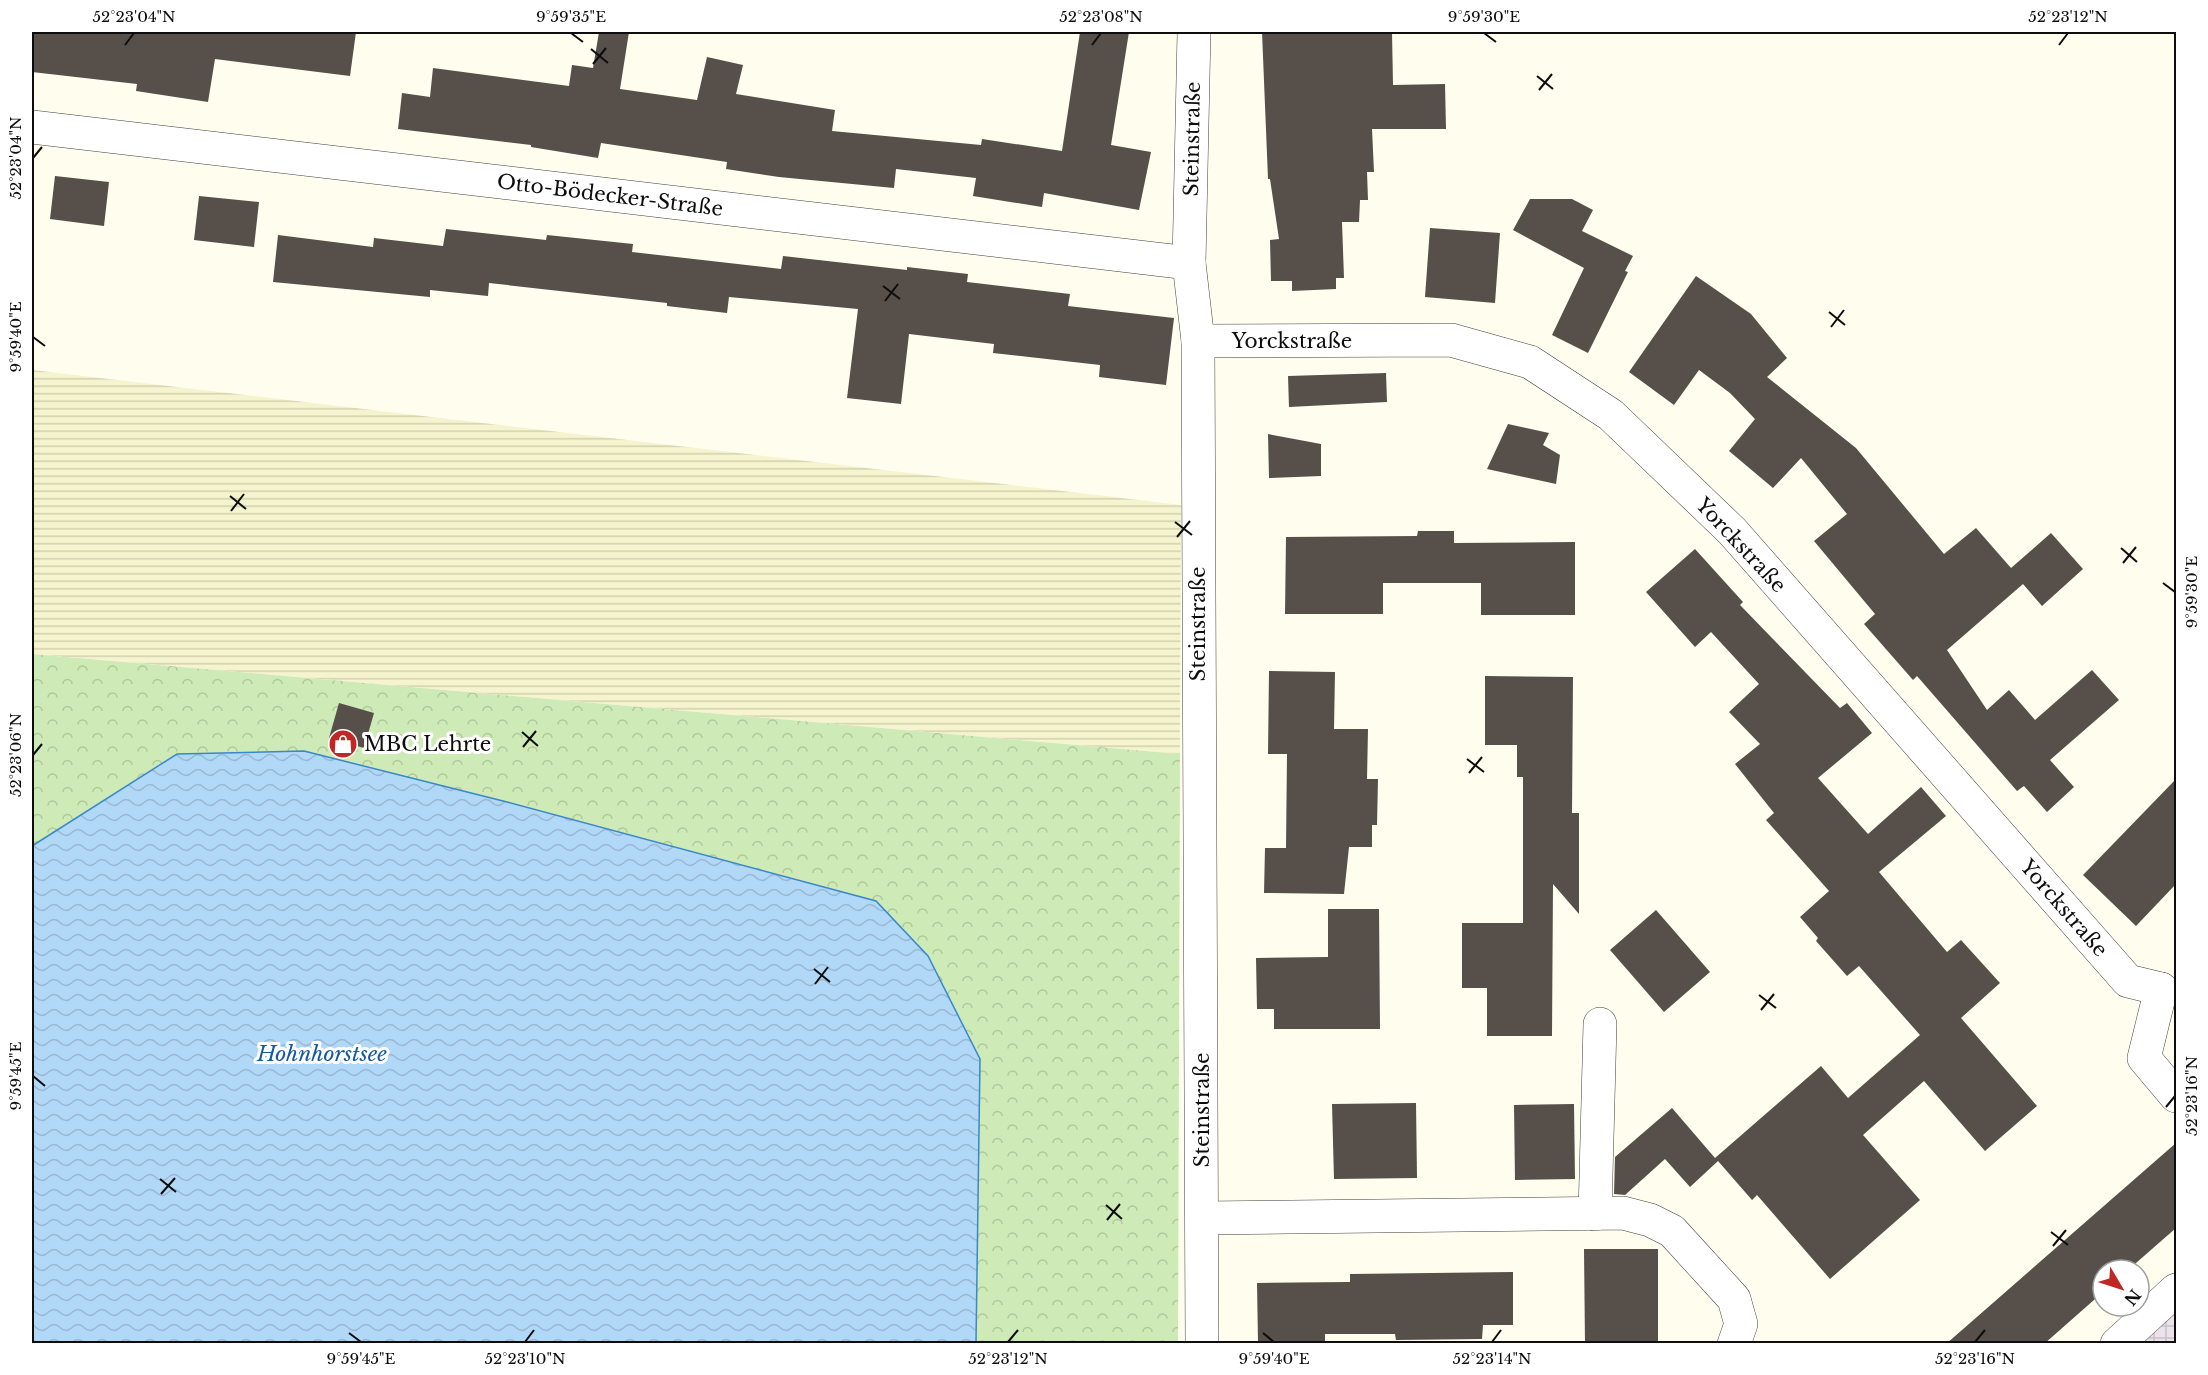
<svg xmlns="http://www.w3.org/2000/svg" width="2208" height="1375" font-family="'Libre Baskerville',serif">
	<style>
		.industrial { fill: url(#industrial-grid) }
		.farmland { fill: url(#farmland-rules) }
		.park { fill: url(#park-crowns) }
		.water { fill: url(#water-waves); stroke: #3888ce; stroke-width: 1.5 }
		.building { fill: #564f4a }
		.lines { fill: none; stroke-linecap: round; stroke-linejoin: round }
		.street-casing { stroke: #404040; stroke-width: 34 }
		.street { stroke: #fff; stroke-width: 33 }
		.ticks { fill: none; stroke: #0d0d0d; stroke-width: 2 }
		.labels { text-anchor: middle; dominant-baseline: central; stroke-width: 6; stroke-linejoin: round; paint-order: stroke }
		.street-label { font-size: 20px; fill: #0d0d0d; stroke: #fff }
		.poi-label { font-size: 20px; fill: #0d0d0d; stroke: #fff; text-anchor: start }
		.water-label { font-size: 21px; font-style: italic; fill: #155aa1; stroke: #fff }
		.neatline { fill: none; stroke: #0d0d0d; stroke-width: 2 }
		.ticks-label { font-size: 15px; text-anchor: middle; fill: #0d0d0d }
	</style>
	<defs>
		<pattern id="industrial-grid" width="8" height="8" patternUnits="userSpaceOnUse" patternTransform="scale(1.5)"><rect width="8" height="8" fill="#ece2ec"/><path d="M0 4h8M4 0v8" fill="none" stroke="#c9c1c9"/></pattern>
		<pattern id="farmland-rules" width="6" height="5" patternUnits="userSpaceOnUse" patternTransform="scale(1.5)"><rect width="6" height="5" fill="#f5f4ce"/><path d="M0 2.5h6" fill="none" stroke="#d1d0b0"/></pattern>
		<pattern id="park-crowns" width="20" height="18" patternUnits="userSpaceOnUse" patternTransform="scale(1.5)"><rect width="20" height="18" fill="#ceeab7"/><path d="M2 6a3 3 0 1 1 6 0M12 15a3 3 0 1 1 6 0" fill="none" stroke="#b0c89c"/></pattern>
		<pattern id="water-waves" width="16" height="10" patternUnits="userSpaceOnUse" patternTransform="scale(1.5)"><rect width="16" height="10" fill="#b2d8f7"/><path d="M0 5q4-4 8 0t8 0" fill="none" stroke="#98b8d3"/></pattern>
	</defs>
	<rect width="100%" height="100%" fill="#fffdee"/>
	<path class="industrial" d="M 2176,1305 L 2176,1343 L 2134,1343 Z"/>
	<path class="farmland" d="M 32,370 L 1181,505 L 1180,754 L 32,654 Z"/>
	<path class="park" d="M 32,654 L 1180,754 L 1178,1343 L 32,1343 Z"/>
	<path class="water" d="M 304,751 L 507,802 L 876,901 L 928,956 L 980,1059 L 976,1343 L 32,1343 L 32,846 L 177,754 Z"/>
	<g class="building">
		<path d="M 32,32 L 356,32 L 350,76 L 215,59 L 208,102 L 136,91 L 137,84 L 32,72 Z"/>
		<path d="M 599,32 L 629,32 L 620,89 L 697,100 L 707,57 L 743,65 L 736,94 L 835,110 L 832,131 L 981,145 L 982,139 L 1062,151 L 1080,32 L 1129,32 L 1111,145 L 1151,152 L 1139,210 L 1044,193 L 1042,207 L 973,196 L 976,178 L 896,169 L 894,188 L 779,177 L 726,169 L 727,162 L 601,143 L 598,158 L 531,147 L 531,145 L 398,129 L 402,93 L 430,97 L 433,68 L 569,86 L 572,65 L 593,68 Z"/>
		<path d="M 1262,32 L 1392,32 L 1393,85 L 1445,84 L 1446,129 L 1372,129 L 1374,172 L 1367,172 L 1368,200 L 1360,200 L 1359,222 L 1342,222 L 1344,278 L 1336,278 L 1336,289 L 1292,291 L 1292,281 L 1271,281 L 1270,240 L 1279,239 L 1270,179 L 1268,179 Z"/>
		<path d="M 55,176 L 109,182 L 104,226 L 50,219 Z"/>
		<path d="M 199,196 L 259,202 L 254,247 L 194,240 Z"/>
		<path d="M 1530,199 L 1572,199 L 1593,210 L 1582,231 L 1633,256 L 1625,271 L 1628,272 L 1588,353 L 1552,335 L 1584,268 L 1513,230 Z"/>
		<path d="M 1430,228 L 1500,233 L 1495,303 L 1425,297 Z"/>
		<path d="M 446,229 L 546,240 L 547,235 L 633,244 L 632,252 L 781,269 L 783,256 L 907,270 L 907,267 L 968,274 L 967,282 L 1070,294 L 1068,306 L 1174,318 L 1166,385 L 1099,377 L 1100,365 L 993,353 L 994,344 L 909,334 L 901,404 L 847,398 L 858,309 L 729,297 L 727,313 L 667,306 L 667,303 L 489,283 L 488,296 L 430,290 L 430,297 L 273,282 L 278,235 L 373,247 L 374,238 L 443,246 Z"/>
		<path d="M 1696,276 L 1751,314 L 1787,358 L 1767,377 L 1856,448 L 1944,554 L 1976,528 L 2011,568 L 2051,533 L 2083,569 L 2042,606 L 2023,584 L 1947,650 L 1987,710 L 2009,690 L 2035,720 L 2092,670 L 2119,700 L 2050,760 L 2074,787 L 2047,812 L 2024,786 L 2017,791 L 1917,676 L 1913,680 L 1864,624 L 1875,614 L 1814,541 L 1847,514 L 1801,458 L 1773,488 L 1729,451 L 1755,419 L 1730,393 L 1699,370 L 1674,405 L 1629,372 Z"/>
		<path d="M 1386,373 L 1387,402 L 1289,407 L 1288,376 Z"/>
		<path d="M 1508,424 L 1549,433 L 1543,445 L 1560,455 L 1556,484 L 1487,469 Z"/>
		<path d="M 1268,434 L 1321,444 L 1321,476 L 1269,478 Z"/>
		<path d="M 1418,531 L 1454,531 L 1454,543 L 1575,542 L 1575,615 L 1481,615 L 1481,583 L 1383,583 L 1383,614 L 1285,614 L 1286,537 L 1417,536 Z"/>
		<path d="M 1695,549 L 1743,602 L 1740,605 L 1840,708 L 1847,703 L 1872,733 L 1818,778 L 1868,834 L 1921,787 L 1946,816 L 1879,872 L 1947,952 L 1961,940 L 2000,983 L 1961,1018 L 2037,1106 L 1985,1151 L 1924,1081 L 1863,1135 L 1920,1200 L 1830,1279 L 1757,1195 L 1752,1200 L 1718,1161 L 1690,1187 L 1665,1159 L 1625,1195 L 1614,1194 L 1615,1157 L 1672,1108 L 1715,1158 L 1821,1066 L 1848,1098 L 1920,1035 L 1859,966 L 1847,976 L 1816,941 L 1818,938 L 1800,917 L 1829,891 L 1766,820 L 1774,813 L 1735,764 L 1760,744 L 1729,712 L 1759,684 L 1711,632 L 1695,647 L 1646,592 Z"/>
		<path d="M 1269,671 L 1335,672 L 1334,729 L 1368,729 L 1367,779 L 1378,779 L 1377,825 L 1372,825 L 1372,847 L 1349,847 L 1344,894 L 1264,893 L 1265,848 L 1286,848 L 1287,754 L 1268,754 Z"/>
		<path d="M 1485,676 L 1573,677 L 1572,813 L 1579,813 L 1579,914 L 1553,884 L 1552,1036 L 1487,1036 L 1487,988 L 1462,988 L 1462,923 L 1523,923 L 1523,777 L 1517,777 L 1517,745 L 1485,745 Z"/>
		<path d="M 339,703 L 374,713 L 364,748 L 329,738 Z"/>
		<path d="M 2176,779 L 2176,884 L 2136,926 L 2083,875 Z"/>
		<path d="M 1328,909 L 1379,909 L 1380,1029 L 1274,1029 L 1274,1009 L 1257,1009 L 1256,958 L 1328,957 Z"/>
		<path d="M 1656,910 L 1710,972 L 1664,1012 L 1610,950 Z"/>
		<path d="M 1416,1103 L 1417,1178 L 1334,1179 L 1332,1104 Z"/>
		<path d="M 1574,1104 L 1575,1179 L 1515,1180 L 1514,1105 Z"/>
		<path d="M 2176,1143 L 2176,1228 L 2128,1270 L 2103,1270 L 2103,1292 L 2044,1344 L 1946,1344 Z"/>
		<path d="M 1584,1249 L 1658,1249 L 1658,1342 L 1585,1344 Z"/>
		<path d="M 1513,1272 L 1513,1325 L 1483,1325 L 1482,1339 L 1396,1340 L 1395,1334 L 1325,1334 L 1325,1342 L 1258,1343 L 1257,1283 L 1350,1282 L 1350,1274 Z"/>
	</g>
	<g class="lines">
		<g class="street-casing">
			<g id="street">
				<path d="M 1194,32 L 1189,263 L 1198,341 L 1202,1344"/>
				<path d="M 32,127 L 1189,263"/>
				<path d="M 1198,341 L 1451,340 L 1530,362 L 1611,415 L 1732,531 L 2128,981 L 2161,989"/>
				<path d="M 2161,989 L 2144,1058 L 2176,1096"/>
				<path d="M 1595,1214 L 1600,1024"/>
				<path d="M 1203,1218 L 1623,1213 L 1650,1220 L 1672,1231 L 1734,1299 L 1741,1324 L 1734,1344"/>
				<path d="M 2117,1344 L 2176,1290"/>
			</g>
		</g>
		<use href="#street" class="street"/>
	</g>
	<path class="ticks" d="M 571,33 L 583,42M 1484,33 L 1496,42M 125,45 L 134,33M 1092,45 L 1101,33M 2059,45 L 2068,33M 591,49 L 608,63M 593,64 L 606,48M 1537,76 L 1553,89M 1539,90 L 1552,74M 33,158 L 42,147M 883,286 L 900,299M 885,301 L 898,284M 1829,312 L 1845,325M 1831,327 L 1844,310M 33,337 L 45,346M 230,496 L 246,509M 231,511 L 244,494M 1175,522 L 1192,535M 1177,537 L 1190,521M 2121,548 L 2137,562M 2123,563 L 2136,547M 2163,583 L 2175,592M 522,732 L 538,746M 523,747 L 536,731M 33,755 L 42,744M 1467,759 L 1484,772M 1469,773 L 1482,757M 814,969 L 830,982M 815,984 L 828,967M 1759,995 L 1776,1008M 1761,1010 L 1774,994M 33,1076 L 45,1086M 2166,1107 L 2175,1096M 160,1179 L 176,1192M 161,1194 L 175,1178M 1106,1205 L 1122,1219M 1107,1220 L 1120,1204M 2051,1232 L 2068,1245M 2053,1246 L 2066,1230M 349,1333 L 361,1342M 1263,1333 L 1274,1342M 525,1342 L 534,1330M 1008,1342 L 1018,1330M 1492,1342 L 1501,1330M 1975,1342 L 1985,1330"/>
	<defs>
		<g id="shop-disc" transform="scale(1.5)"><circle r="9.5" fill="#bf2824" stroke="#fff"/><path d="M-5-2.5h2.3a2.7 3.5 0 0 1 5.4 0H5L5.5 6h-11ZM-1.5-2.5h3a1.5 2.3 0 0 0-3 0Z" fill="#fff"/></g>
	</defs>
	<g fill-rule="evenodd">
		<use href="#shop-disc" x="343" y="744"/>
	</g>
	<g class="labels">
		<g class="street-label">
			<text transform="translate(1192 139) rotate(-89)">Steinstraße</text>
			<text transform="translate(610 195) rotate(7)">Otto-Bödecker-Straße</text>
			<text x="1292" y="341">Yorckstraße</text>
			<text transform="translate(1741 545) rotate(47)">Yorckstraße</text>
			<text transform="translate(1198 624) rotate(-90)">Steinstraße</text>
			<text transform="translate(2064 908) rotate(49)">Yorckstraße</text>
			<text transform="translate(1202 1110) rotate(-90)">Steinstraße</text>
		</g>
		<g class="poi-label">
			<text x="364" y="744">MBC Lehrte</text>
		</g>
		<g class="water-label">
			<text x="322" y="1054">Hohnhorstsee</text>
		</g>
	</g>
	<rect width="2208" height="1375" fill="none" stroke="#ffffff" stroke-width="66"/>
	<g transform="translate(2121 1288) rotate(129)"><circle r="28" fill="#ffffff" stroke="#9e9e9e" stroke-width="1.5"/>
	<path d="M0-4.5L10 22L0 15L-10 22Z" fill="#bf2824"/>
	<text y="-9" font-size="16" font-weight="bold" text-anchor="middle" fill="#0d0d0d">N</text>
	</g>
	<rect x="33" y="33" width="2142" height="1309" class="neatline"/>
	<g class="ticks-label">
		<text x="134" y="22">52°23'04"N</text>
		<text x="571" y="22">9°59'35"E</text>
		<text x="1101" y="22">52°23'08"N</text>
		<text x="1484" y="22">9°59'30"E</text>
		<text x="2068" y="22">52°23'12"N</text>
		<text transform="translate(16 158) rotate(-90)" y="5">52°23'04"N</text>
		<text transform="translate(16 337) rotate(-90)" y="5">9°59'40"E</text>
		<text transform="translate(2192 592) rotate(-90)" y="5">9°59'30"E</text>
		<text transform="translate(16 755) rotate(-90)" y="5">52°23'06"N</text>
		<text transform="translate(16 1076) rotate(-90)" y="5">9°59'45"E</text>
		<text transform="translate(2192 1096) rotate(-90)" y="5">52°23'16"N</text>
		<text x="361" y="1364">9°59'45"E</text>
		<text x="525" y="1364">52°23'10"N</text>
		<text x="1008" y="1364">52°23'12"N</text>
		<text x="1274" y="1364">9°59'40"E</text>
		<text x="1492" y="1364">52°23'14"N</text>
		<text x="1975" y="1364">52°23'16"N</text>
	</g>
</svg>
